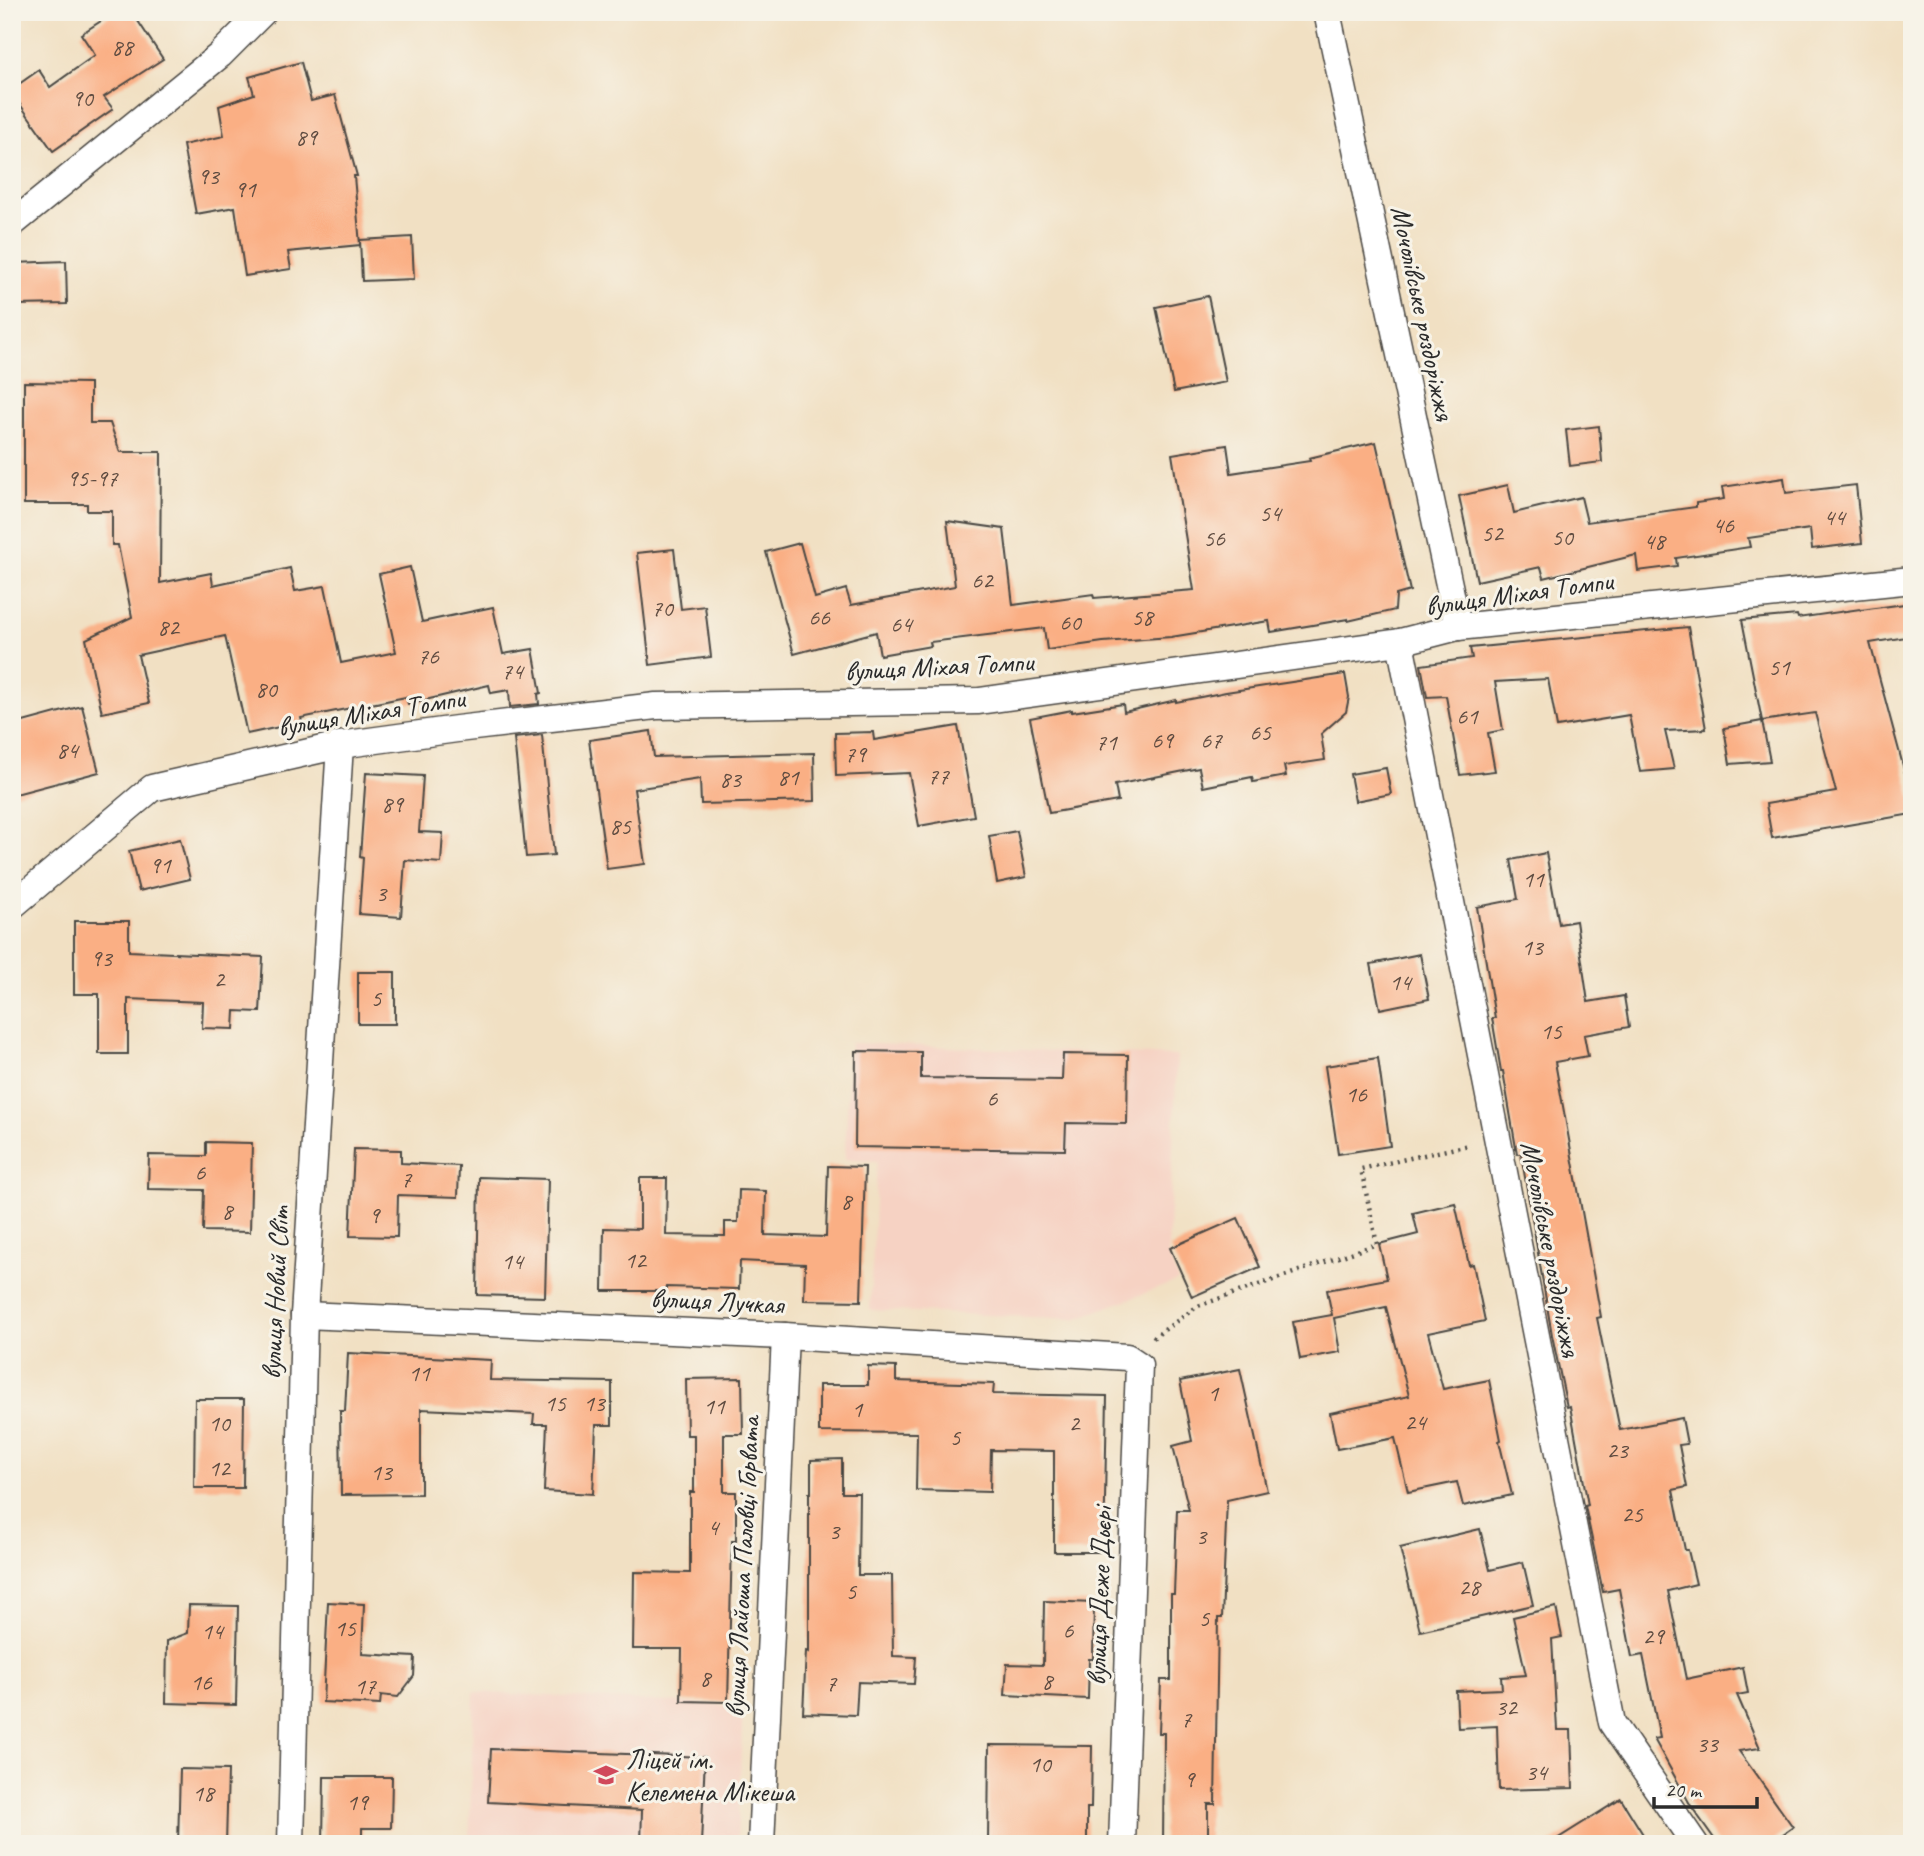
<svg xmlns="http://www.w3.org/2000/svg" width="1924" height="1856" font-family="Caveat,sans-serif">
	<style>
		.built { fill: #f6d2c3 }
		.building { fill: #faaf84 }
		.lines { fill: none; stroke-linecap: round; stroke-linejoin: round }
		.street-casing { stroke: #494642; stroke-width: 29 }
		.path { stroke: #494642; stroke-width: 4.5; stroke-dasharray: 2 5; stroke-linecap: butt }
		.street { stroke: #fff; stroke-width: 26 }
		.labels { text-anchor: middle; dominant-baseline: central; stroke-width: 6; stroke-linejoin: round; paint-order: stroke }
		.number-label { font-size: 24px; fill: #5f4c41 }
		.street-label { font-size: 28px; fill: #2b2b2b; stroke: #f7f3e8 }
		.poi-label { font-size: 28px; fill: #2b2b2b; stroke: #f7f3e8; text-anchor: start }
	</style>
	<rect width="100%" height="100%" fill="#f7f3e8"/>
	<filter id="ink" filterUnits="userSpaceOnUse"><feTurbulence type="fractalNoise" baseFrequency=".0143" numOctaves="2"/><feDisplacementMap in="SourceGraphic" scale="14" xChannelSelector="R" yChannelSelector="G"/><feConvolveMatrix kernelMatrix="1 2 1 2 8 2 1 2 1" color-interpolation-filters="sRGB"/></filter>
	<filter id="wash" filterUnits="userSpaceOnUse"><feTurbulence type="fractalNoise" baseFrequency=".00686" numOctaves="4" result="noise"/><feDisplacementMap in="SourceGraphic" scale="28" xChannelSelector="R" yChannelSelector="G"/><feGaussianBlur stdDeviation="1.57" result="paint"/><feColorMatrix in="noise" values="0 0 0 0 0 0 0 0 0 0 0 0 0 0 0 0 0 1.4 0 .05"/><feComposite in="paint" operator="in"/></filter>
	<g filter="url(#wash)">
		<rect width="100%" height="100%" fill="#f1e0c3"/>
		<g class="built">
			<path d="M 850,1043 L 1177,1056 L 1168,1254 L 1178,1281 L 1075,1319 L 870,1310 L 877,1161 L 845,1159 Z"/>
			<path d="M 474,1692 L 743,1706 L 737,1844 L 469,1844 Z"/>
		</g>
		<g id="blocks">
			<g class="building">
				<path d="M 115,12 L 132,12 L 163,59 L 104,97 L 113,109 L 53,151 L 12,93 L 12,89 L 39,70 L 50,87 L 95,55 L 81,34 Z"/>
				<path d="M 301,62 L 311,101 L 335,95 L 357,176 L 354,176 L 360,245 L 288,252 L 291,269 L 245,276 L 235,207 L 196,214 L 183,145 L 224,136 L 219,106 L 254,94 L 249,77 Z"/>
				<path d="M 412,237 L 414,279 L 362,281 L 360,240 Z"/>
				<path d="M 66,261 L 67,304 L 15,305 L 14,263 Z"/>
				<path d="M 1208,296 L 1226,382 L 1174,392 L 1156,307 Z"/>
				<path d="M 24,382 L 90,383 L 90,423 L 110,423 L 120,452 L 161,452 L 160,583 L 211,573 L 213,585 L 290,568 L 295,591 L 325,586 L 341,663 L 396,652 L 379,574 L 410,567 L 422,622 L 493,607 L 503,654 L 533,649 L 541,693 L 538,694 L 539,704 L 510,707 L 509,690 L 491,693 L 489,685 L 408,704 L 406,697 L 301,718 L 302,722 L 247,734 L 225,636 L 138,655 L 149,703 L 102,713 L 86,639 L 132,617 L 118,545 L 112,545 L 112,511 L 87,511 L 87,504 L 24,504 Z"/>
				<path d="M 1599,426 L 1602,462 L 1570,466 L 1566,430 Z"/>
				<path d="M 1376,442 L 1410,591 L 1396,595 L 1395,610 L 1348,621 L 1348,619 L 1271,632 L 1269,621 L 1171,637 L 1103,642 L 1047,650 L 1044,628 L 930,642 L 931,646 L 880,655 L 876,632 L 794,654 L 766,552 L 800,543 L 815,598 L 846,589 L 851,605 L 955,586 L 947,521 L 1004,529 L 1013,605 L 1093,594 L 1094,598 L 1194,590 L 1172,454 L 1227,445 L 1231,473 L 1310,461 L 1309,458 Z"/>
				<path d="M 1784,478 L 1786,493 L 1856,485 L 1862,543 L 1812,549 L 1810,529 L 1748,538 L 1750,547 L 1676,558 L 1677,566 L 1638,571 L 1636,555 L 1544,578 L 1541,567 L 1477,581 L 1459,496 L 1508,485 L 1514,513 L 1581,497 L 1587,522 L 1696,507 L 1696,503 L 1724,499 L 1722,487 Z"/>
				<path d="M 674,549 L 681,609 L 705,606 L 711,657 L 650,665 L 637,553 Z"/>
				<path d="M 1912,603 L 1912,636 L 1870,643 L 1912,799 L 1912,814 L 1772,838 L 1766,804 L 1836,792 L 1815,713 L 1762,721 L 1742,620 L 1797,615 L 1798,618 L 1860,609 L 1861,610 Z"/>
				<path d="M 1688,627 L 1706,729 L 1665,731 L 1674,769 L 1640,772 L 1629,715 L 1557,727 L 1548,679 L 1495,682 L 1503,730 L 1488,733 L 1495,771 L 1460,775 L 1446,696 L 1427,697 L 1421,665 L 1472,658 L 1470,648 Z"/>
				<path d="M 1345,674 L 1349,697 L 1346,712 L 1321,734 L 1325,760 L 1284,766 L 1286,776 L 1253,782 L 1252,777 L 1203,787 L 1199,768 L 1115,785 L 1118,801 L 1049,813 L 1030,718 L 1072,710 L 1072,712 L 1123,704 L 1124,712 L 1176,700 L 1176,702 L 1226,692 Z"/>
				<path d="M 82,706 L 99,772 L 12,795 L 12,725 Z"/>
				<path d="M 1762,721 L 1770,761 L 1730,764 L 1724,728 Z"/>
				<path d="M 958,726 L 974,816 L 919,826 L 909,773 L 836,776 L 835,733 L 873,732 L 874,740 Z"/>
				<path d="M 651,731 L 654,757 L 814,753 L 815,801 L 701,804 L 700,779 L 634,789 L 645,864 L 607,869 L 589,740 Z"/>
				<path d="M 542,735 L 554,855 L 526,857 L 514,738 Z"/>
				<path d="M 1386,768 L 1391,794 L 1355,801 L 1350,774 Z"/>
				<path d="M 366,773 L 423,776 L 419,832 L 443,833 L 441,863 L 405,860 L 401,917 L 359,914 L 363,858 L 360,857 Z"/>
				<path d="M 1017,831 L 1026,877 L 997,883 L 989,836 Z"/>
				<path d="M 180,839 L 190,879 L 139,891 L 129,851 Z"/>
				<path d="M 1546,853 L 1559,924 L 1576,921 L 1588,1002 L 1624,996 L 1629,1027 L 1584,1035 L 1588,1056 L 1555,1062 L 1601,1317 L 1597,1318 L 1620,1430 L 1682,1418 L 1687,1444 L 1679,1445 L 1687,1487 L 1673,1490 L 1685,1550 L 1688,1550 L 1696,1584 L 1668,1591 L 1686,1679 L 1743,1667 L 1748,1693 L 1737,1695 L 1760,1748 L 1739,1751 L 1793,1827 L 1769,1844 L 1718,1844 L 1691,1806 L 1654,1739 L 1660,1738 L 1643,1655 L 1632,1657 L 1619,1589 L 1603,1592 L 1585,1506 L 1588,1505 L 1570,1406 L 1567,1407 L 1552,1335 L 1521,1154 L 1517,1154 L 1503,1071 L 1501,1071 L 1492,1018 L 1495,1018 L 1477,907 L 1518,899 L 1511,860 Z"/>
				<path d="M 74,921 L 129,921 L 129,951 L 263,957 L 260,1012 L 235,1011 L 234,1029 L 202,1028 L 203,1002 L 128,999 L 128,1054 L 99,1054 L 99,994 L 74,994 Z"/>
				<path d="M 1420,954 L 1429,999 L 1380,1009 L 1371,964 Z"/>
				<rect x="358" y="972" width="37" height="52"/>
				<path d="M 856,1051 L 921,1052 L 921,1078 L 1062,1080 L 1063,1054 L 1128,1055 L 1127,1124 L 1066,1123 L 1065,1150 L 855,1147 Z"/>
				<path d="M 1378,1058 L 1390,1146 L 1338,1154 L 1325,1066 Z"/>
				<path d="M 206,1142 L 252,1143 L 250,1232 L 203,1231 L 204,1190 L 148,1189 L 149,1155 L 206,1156 Z"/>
				<path d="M 354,1149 L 401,1150 L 401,1163 L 459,1166 L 458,1197 L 398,1195 L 397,1237 L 350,1236 Z"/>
				<path d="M 828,1166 L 865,1167 L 861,1301 L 804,1300 L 805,1264 L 740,1261 L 739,1289 L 666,1287 L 666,1291 L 603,1291 L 604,1228 L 640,1229 L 640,1178 L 667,1178 L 666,1235 L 725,1236 L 725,1222 L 738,1222 L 739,1190 L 766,1191 L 765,1235 L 826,1237 Z"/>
				<path d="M 479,1177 L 548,1179 L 545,1297 L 477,1295 Z"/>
				<path d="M 1455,1203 L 1469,1265 L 1473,1264 L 1485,1321 L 1428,1333 L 1443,1389 L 1489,1380 L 1501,1440 L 1499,1441 L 1512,1495 L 1463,1506 L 1457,1482 L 1408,1492 L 1395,1438 L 1337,1449 L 1330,1413 L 1409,1396 L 1386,1307 L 1334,1318 L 1340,1352 L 1300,1359 L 1293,1322 L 1332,1315 L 1327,1290 L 1387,1279 L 1379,1244 L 1418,1234 L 1413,1213 Z"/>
				<path d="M 1238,1218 L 1260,1267 L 1192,1297 L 1170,1248 Z"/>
				<path d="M 348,1353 L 491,1360 L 490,1380 L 612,1382 L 612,1425 L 596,1425 L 593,1494 L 544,1491 L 547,1424 L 533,1424 L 534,1414 L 421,1409 L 421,1494 L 341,1495 L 340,1411 L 345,1411 Z"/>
				<path d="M 868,1366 L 896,1367 L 896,1381 L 994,1384 L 993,1394 L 1107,1396 L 1104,1552 L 1054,1552 L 1054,1451 L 991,1450 L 990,1492 L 916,1490 L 917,1433 L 819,1432 L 819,1385 L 868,1385 Z"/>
				<path d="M 1240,1369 L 1267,1491 L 1227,1500 L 1222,1618 L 1218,1618 L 1215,1804 L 1208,1804 L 1208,1844 L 1163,1844 L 1164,1733 L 1159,1733 L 1161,1680 L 1171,1680 L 1171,1594 L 1174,1594 L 1177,1510 L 1189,1510 L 1173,1446 L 1192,1441 L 1180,1381 Z"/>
				<path d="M 742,1378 L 743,1434 L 724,1434 L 724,1492 L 736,1492 L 736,1541 L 732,1541 L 728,1702 L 681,1701 L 682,1649 L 633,1649 L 634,1572 L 690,1573 L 690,1492 L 694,1492 L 694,1435 L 687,1435 L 686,1379 Z"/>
				<path d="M 195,1399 L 244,1399 L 243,1488 L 194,1488 Z"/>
				<path d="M 842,1459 L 842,1493 L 859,1493 L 858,1575 L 892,1575 L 893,1656 L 916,1657 L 914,1684 L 858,1682 L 856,1715 L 803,1713 L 806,1651 L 809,1652 L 809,1493 L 811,1493 L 811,1460 Z"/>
				<path d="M 1480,1529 L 1490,1570 L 1523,1562 L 1533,1605 L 1420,1631 L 1400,1548 Z"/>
				<path d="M 1044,1601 L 1094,1603 L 1093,1659 L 1089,1659 L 1088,1699 L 1005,1695 L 1007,1664 L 1043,1665 Z"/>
				<path d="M 328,1602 L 364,1604 L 362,1654 L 415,1657 L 414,1676 L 398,1697 L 381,1695 L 380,1705 L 323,1702 Z"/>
				<path d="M 189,1605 L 238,1606 L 236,1705 L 166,1703 L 167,1641 L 188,1633 Z"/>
				<path d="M 1556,1607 L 1562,1637 L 1552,1639 L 1557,1730 L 1571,1730 L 1573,1788 L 1499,1790 L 1497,1726 L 1458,1728 L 1456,1691 L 1502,1689 L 1501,1677 L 1526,1675 L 1513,1617 Z"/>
				<path d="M 989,1745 L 1092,1746 L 1091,1808 L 1087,1808 L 1087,1844 L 988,1844 Z"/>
				<path d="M 491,1749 L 705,1757 L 701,1844 L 641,1844 L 642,1810 L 488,1802 Z"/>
				<path d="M 180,1769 L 228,1770 L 226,1844 L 178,1844 Z"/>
				<path d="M 324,1777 L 392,1777 L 391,1828 L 362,1828 L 362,1844 L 323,1844 Z"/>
				<path d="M 1621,1799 L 1649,1844 L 1549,1844 Z"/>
			</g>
		</g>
	</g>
	<g filter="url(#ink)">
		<use href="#blocks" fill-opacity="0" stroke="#494642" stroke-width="2"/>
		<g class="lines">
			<g class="street-casing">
				<g id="street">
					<path d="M 1327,12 L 1458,627"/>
					<path d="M 12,224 L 220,55 L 263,12"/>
					<path d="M 1400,642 L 1612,1723 L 1695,1844"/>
					<path d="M 12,906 L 152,788 L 340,745 L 457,729 L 656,706 L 979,701 L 1400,642 L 1458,627 L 1912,580"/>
					<path d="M 304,1315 L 785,1336 L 1127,1357 L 1139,1365 L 1122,1844"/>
					<path d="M 291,1844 L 304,1315 L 340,745"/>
					<path d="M 761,1844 L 785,1336"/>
				</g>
			</g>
			<path class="path" d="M 1153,1338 L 1198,1306 L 1377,1244 L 1361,1169 L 1469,1145"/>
			<use href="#street" class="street"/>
		</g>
	</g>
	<defs>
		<g id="school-bare" transform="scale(1.89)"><path d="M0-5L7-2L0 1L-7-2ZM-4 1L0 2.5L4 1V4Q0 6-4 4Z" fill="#d1495b" stroke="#f7f3e8" stroke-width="2.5" paint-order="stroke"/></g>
	</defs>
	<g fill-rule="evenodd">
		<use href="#school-bare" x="606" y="1775"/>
	</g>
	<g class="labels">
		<g class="number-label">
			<text x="122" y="47">88</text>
			<text x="82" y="98">90</text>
			<text x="306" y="137">89</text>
			<text x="208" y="176">93</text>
			<text x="245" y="189">91</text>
			<text x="92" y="478">95-97</text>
			<text x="1270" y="513">54</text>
			<text x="1834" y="517">44</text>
			<text x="1723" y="525">46</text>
			<text x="1492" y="533">52</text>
			<text x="1562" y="537">50</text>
			<text x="1214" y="538">56</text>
			<text x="1654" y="541">48</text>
			<text x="982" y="580">62</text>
			<text x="662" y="608">70</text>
			<text x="819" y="617">66</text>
			<text x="1142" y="617">58</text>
			<text x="1070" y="622">60</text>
			<text x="901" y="624">64</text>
			<text x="168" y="627">82</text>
			<text x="428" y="656">76</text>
			<text x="1779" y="667">51</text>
			<text x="512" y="671">74</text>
			<text x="266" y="689">80</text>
			<text x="1467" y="716">61</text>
			<text x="1260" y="732">65</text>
			<text x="1162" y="740">69</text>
			<text x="1211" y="740">67</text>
			<text x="1106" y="742">71</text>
			<text x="67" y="750">84</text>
			<text x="855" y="754">79</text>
			<text x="938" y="776">77</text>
			<text x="788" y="777">81</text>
			<text x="730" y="779">83</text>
			<text x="392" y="804">89</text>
			<text x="620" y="826">85</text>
			<text x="160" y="865">91</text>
			<text x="1533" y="879">11</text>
			<text x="381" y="893">3</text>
			<text x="1532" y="947">13</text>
			<text x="101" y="958">93</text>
			<text x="219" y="979">2</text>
			<text x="1400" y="982">14</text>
			<text x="376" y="998">5</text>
			<text x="1551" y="1031">15</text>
			<text x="1356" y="1094">16</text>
			<text x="992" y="1098">6</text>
			<text x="200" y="1172">6</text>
			<text x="406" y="1179">7</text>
			<text x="846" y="1201">8</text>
			<text x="227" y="1211">8</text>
			<text x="374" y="1215">9</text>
			<text x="635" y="1260">12</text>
			<text x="512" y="1261">14</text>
			<text x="419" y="1373">11</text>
			<text x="1213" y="1393">1</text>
			<text x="555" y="1403">15</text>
			<text x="594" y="1403">13</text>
			<text x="714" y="1406">11</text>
			<text x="857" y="1409">1</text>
			<text x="1415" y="1422">24</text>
			<text x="219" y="1423">10</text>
			<text x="1074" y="1423">2</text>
			<text x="955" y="1437">5</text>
			<text x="1617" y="1450">23</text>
			<text x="219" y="1468">12</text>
			<text x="381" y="1472">13</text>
			<text x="1632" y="1514">25</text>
			<text x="713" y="1527">4</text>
			<text x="834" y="1531">3</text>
			<text x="1201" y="1536">3</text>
			<text x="1469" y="1587">28</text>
			<text x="851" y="1591">5</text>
			<text x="1204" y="1618">5</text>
			<text x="345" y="1628">15</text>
			<text x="1068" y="1630">6</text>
			<text x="212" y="1631">14</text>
			<text x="1653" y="1636">29</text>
			<text x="705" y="1678">8</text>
			<text x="1047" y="1681">8</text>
			<text x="201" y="1682">16</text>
			<text x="831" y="1683">7</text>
			<text x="365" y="1686">17</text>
			<text x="1506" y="1707">32</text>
			<text x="1186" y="1719">7</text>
			<text x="1707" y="1744">33</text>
			<text x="1040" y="1764">10</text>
			<text x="1536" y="1772">34</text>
			<text x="1189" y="1779">9</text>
			<text x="203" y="1793">18</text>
			<text x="357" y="1802">19</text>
		</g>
		<g class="street-label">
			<text transform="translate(1423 313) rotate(78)">Мочолівське роздоріжжя</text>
			<text transform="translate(1519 593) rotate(-8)">вулиця Міхая Томпи</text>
			<text transform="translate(939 666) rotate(-3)">вулиця Міхая Томпи</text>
			<text transform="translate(371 712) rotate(-9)">вулиця Міхая Томпи</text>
			<text transform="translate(1551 1249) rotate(79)">Мочолівське роздоріжжя</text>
			<text transform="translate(275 1293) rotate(-87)">вулиця Новий Світ</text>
			<text transform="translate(717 1301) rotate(3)">вулиця Лучкая</text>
			<text transform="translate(742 1567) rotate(-87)">вулиця Лайоша Паловці Горвата</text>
			<text transform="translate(1099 1596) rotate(-88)">вулиця Деже Дьєрі</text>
		</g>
		<g class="poi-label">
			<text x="626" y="1759">Ліцей ім.<tspan x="626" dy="32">Келемена Мікеша</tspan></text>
		</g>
	</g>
	<rect width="1924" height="1856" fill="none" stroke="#f7f3e8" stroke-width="42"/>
	<path d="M1654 1797v10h103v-10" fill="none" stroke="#2b2b2b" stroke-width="3.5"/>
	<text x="1665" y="1797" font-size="21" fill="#2b2b2b" stroke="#f7f3e8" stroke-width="5" paint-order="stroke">20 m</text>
</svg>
